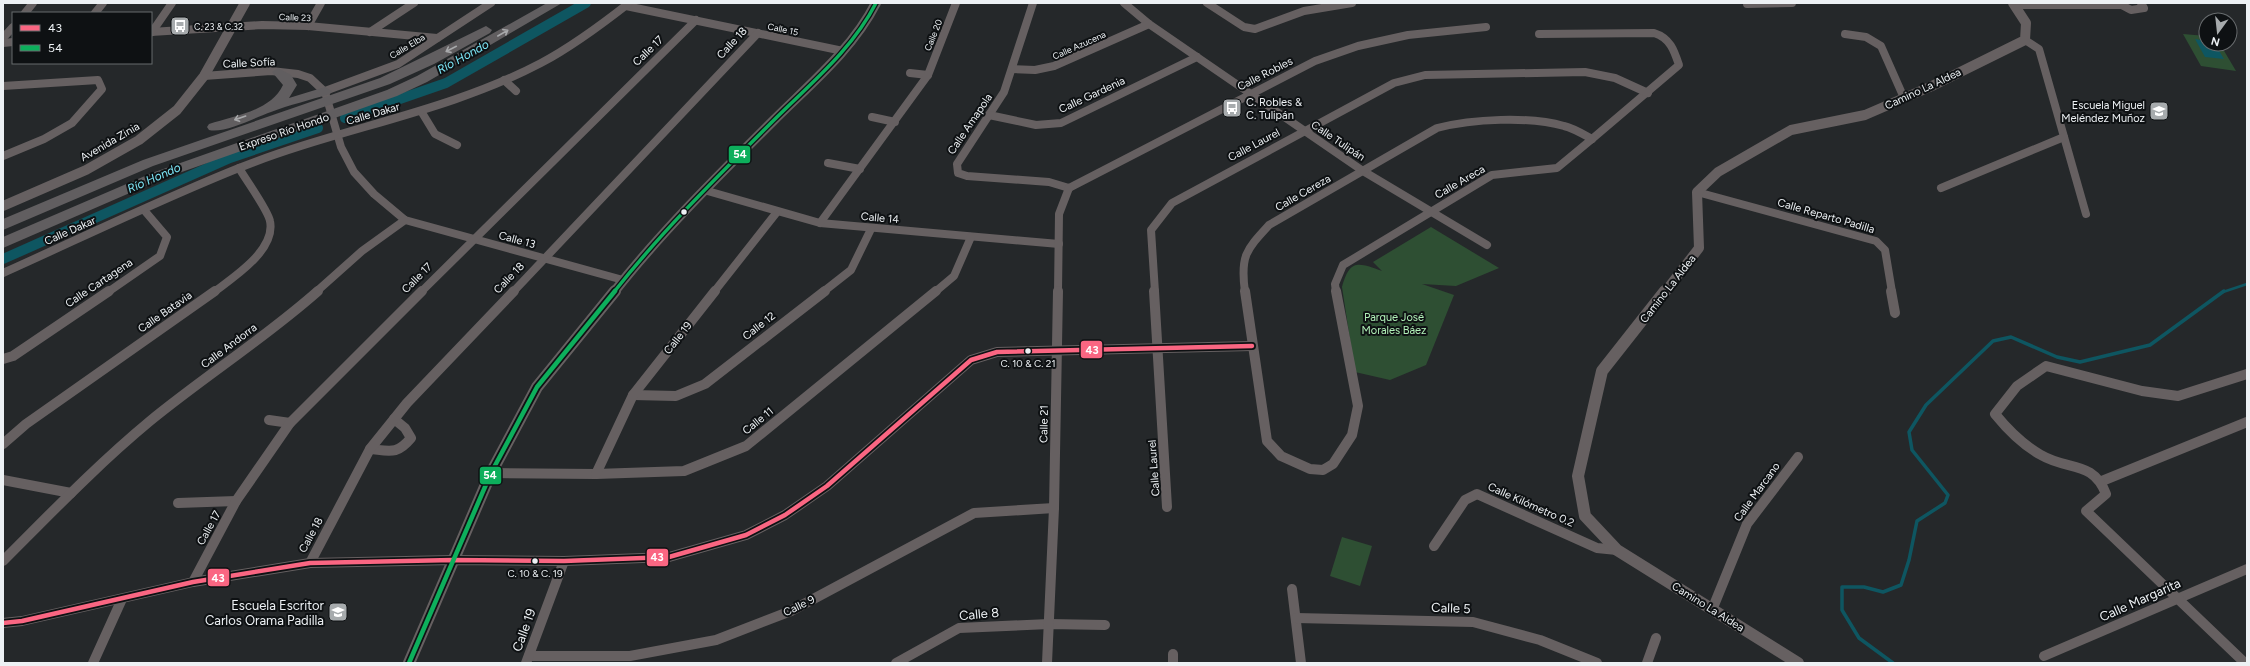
<svg xmlns="http://www.w3.org/2000/svg" width="2250" height="666" font-family="Figtree,sans-serif">
	<style>
		.green { fill: #2e4f33 }
		.water { fill: #0e5661 }
		.lines { fill: none; stroke-linecap: round; stroke-linejoin: round }
		.stream-far1 { stroke: #0e5661; stroke-width: 2.5 }
		.stream { stroke: #0e5661; stroke-width: 3.5 }
		.canal { stroke: #0e5661; stroke-width: 10 }
		.minor-far1 { stroke: #666061; stroke-width: 8 }
		.minor { stroke: #666061; stroke-width: 10 }
		.tertiary-far1 { stroke: #666061; stroke-width: 10 }
		.tertiary { stroke: #666061; stroke-width: 12 }
		.motorway { fill: #615e60; fill-rule: evenodd }
		.bus-1-casing { stroke: #0e1113; stroke-width: 8 }
		.bus-2-far1-casing { stroke: #0e1113; stroke-width: 6 }
		.bus-2-casing { stroke: #0e1113; stroke-width: 8 }
		.bus-1 { stroke: #fa6682; stroke-width: 4.5 }
		.bus-2-far1 { stroke: #0daf5c; stroke-width: 3.5 }
		.bus-2 { stroke: #0daf5c; stroke-width: 4.5 }
		.oneway { stroke: #a7a8aa }
		.bus-dot { fill: #edf1f4; stroke: #0e1113; stroke-width: 1.5 }
		.labels { text-anchor: middle; dominant-baseline: central; stroke-width: 4; stroke-linejoin: round; paint-order: stroke }
		.far-street-label { font-size: 9px; fill: #edf1f4; stroke: #0e1113 }
		.far-poi-label { font-size: 9px; fill: #edf1f4; stroke: #0e1113; text-anchor: start }
		.bus-label { font-size: 10px; fill: #edf1f4; stroke: #0e1113 }
		.street-label { font-size: 11px; fill: #edf1f4; stroke: #0e1113 }
		.poi-label { font-size: 11px; fill: #edf1f4; stroke: #0e1113; text-anchor: start }
		.park-label { font-size: 11px; fill: #b1f1b8; stroke: #0e1113 }
		.water-label { font-size: 12px; font-style: italic; fill: #7de7f8; stroke: #0e1113 }
		.near-street-label { font-size: 13px; fill: #edf1f4; stroke: #0e1113 }
		.near-poi-label { font-size: 13px; fill: #edf1f4; stroke: #0e1113; text-anchor: end }
		.line-badge { stroke: #0e1113; stroke-width: 1.5 }
		.badge-label { font-size: 11px; text-anchor: middle; font-weight: bold; fill: #fff }
	</style>
	<rect width="100%" height="100%" fill="#25282a"/>
	<g class="green">
		<path d="M 2183,34 L 2206,36 L 2206,44 L 2220,44 L 2236,71 L 2201,66 Z"/>
		<path d="M 1431,227 L 1499,268 L 1456,286 L 1422,284 L 1454,295 L 1426,365 L 1390,380 L 1355,372 L 1342,287 C 1350,258 1359,263 1382,271 L 1373,262 Z"/>
		<path d="M 1342,537 L 1372,546 L 1360,586 L 1330,576 Z"/>
	</g>
	<path class="water" d="M 2195,39 L 2206,41 L 2206,44 L 2215,44 L 2224,59 L 2205,57 Z"/>
	<g class="lines">
		<path class="stream-far1" d="M 2223,292 L 2247,284"/>
		<path class="stream" d="M 1893,663 L 1859,638 L 1842,610 L 1842,587 L 1864,587 L 1883,592 L 1901,585 L 1909,560 L 1917,521 L 1945,503 L 1948,495 L 1912,450 L 1909,432 L 1926,405 L 1993,341 L 2011,337 L 2057,357 L 2080,362 L 2150,345 L 2224,291"/>
		<g class="canal">
			<path d="M 345,118 L 446,83 L 586,3"/>
			<path d="M 3,259 L 230,158 L 318,128"/>
		</g>
		<g class="minor-far1">
			<path d="M 1033,3 L 1004,92 L 957,164 L 958,173 L 967,176 L 1049,182 L 1069,188"/>
			<path d="M 1124,3 L 1149,24 L 1363,171 L 1487,245"/>
			<path d="M 1207,3 L 1244,27 L 1255,29 L 1304,11 L 1352,3"/>
			<path d="M 2118,3 L 2131,10 L 2144,8 L 2141,3"/>
			<path d="M 1747,4 L 1792,3"/>
			<path d="M 2014,5 L 2120,5"/>
			<path d="M 626,6 L 843,51"/>
			<path d="M 25,13 L 33,3"/>
			<path d="M 95,13 L 103,3"/>
			<path d="M 308,26 L 321,3"/>
			<path d="M 151,32 L 262,25 L 308,26 L 437,38"/>
			<path d="M 152,32 L 172,3"/>
			<path d="M 370,32 L 414,3"/>
			<path d="M 1539,34 L 1654,33 C 1670,38 1674,50 1679,65 L 1592,139"/>
			<path d="M 1845,34 L 1866,37 L 1881,46 L 1904,98"/>
			<path d="M 3,38 L 13,27"/>
			<path d="M 2025,40 L 2039,49 L 2086,214"/>
			<path d="M 3,43 L 13,42"/>
			<path d="M 1012,69 L 1035,70 L 1054,66 L 1149,24"/>
			<path d="M 910,73 L 928,75"/>
			<path d="M 204,76 L 271,71 L 298,74 L 310,78 L 325,92 L 341,147 L 354,172 L 374,194 L 405,220 L 623,280"/>
			<path d="M 504,80 L 516,91"/>
			<path d="M 3,86 L 98,80 L 102,89 L 72,123 L 44,139 L 3,156"/>
			<path d="M 325,91 L 398,64 L 491,3"/>
			<path d="M 421,111 L 435,134 L 457,145"/>
			<path d="M 989,115 L 1036,125 L 1061,123 L 1197,57"/>
			<path d="M 872,117 L 895,122"/>
			<path d="M 828,163 L 860,169"/>
			<path d="M 1069,188 L 1315,61 L 1358,46 L 1408,35 L 1486,27"/>
			<path d="M 1941,188 L 2064,137"/>
			<path d="M 704,190 L 820,223 L 1059,244"/>
			<path d="M 1697,192 L 1876,241 L 1885,250 L 1892,292"/>
			<path d="M 820,223 L 928,75 L 956,3"/>
			<path d="M 3,273 C 81,238 159,200 239,168 C 338,128 446,113 541,63 C 573,46 601,25 629,3"/>
			<path d="M 108,292 L 160,256 L 167,237 L 144,210"/>
			<path d="M 214,292 C 234,277 276,250 270,221 C 268,210 246,180 239,168"/>
			<path d="M 316,292 L 362,251 L 405,220"/>
			<path d="M 421,292 L 696,20"/>
			<path d="M 513,292 L 758,33"/>
			<path d="M 714,292 L 777,212"/>
			<path d="M 823,292 L 851,270 L 871,229"/>
			<path d="M 935,292 L 954,276 L 971,237"/>
			<path d="M 1058,292 L 1059,214 L 1069,188"/>
			<path d="M 1155,292 L 1151,230 L 1172,203 L 1394,83 L 1425,75 L 1585,72 L 1615,78 L 1648,93"/>
			<path d="M 1245,292 C 1240,256 1246,250 1269,225 L 1437,128 C 1472,119 1529,116 1564,126 C 1573,128 1583,134 1592,139"/>
			<path d="M 1336,292 L 1335,284 L 1343,265 L 1492,175 L 1557,168 L 1592,139"/>
		</g>
		<g class="minor">
			<path d="M 1154,291 L 1167,507"/>
			<path d="M 1245,291 L 1267,441 L 1281,456 L 1310,469 L 1323,470 L 1333,464 L 1352,435 L 1358,406 L 1336,291"/>
			<path d="M 1891,291 L 1895,313"/>
			<path d="M 3,359 L 13,356 L 109,291"/>
			<path d="M 633,395 L 676,396 L 705,384 L 825,291"/>
			<path d="M 269,420 L 290,423"/>
			<path d="M 3,444 L 26,424 L 215,291"/>
			<path d="M 370,449 C 390,451 397,455 411,438 L 405,428 L 394,419"/>
			<path d="M 491,473 L 596,474 L 684,471 L 746,446 L 936,291"/>
			<path d="M 596,474 L 633,395 L 715,291"/>
			<path d="M 3,480 L 71,493"/>
			<path d="M 2102,481 L 2247,422"/>
			<path d="M 178,503 L 236,501"/>
			<path d="M 1434,546 L 1465,500 L 1477,494 L 1597,548 L 1617,550"/>
			<path d="M 3,561 C 51,513 98,464 150,421 C 205,376 265,338 318,291"/>
			<path d="M 310,563 L 370,449 L 407,403 L 514,291"/>
			<path d="M 193,582 L 236,501 L 290,423 L 422,291"/>
			<path d="M 1292,589 L 1301,663"/>
			<path d="M 1712,610 L 1747,524 L 1798,457"/>
			<path d="M 1296,618 L 1473,622 L 1540,640 L 1597,663"/>
			<path d="M 3,623 L 22,621 L 193,582 L 310,563 L 453,560 L 564,561 L 669,557 L 746,535 L 785,515 L 827,486 L 971,360 L 997,352 L 1252,346"/>
			<path d="M 1173,654 L 1173,663"/>
			<path d="M 529,656 L 630,656 L 716,640 L 791,611 L 974,513 L 1054,508"/>
			<path d="M 2044,656 L 2247,569"/>
			<path d="M 93,663 L 122,599"/>
			<path d="M 526,663 L 564,561"/>
			<path d="M 896,663 L 959,628 L 1049,624 L 1105,625"/>
			<path d="M 1047,663 L 1054,508 L 1058,291"/>
			<path d="M 1647,663 L 1656,638"/>
			<path d="M 2245,663 L 2086,511 L 2106,494 C 2093,460 2068,471 2041,455 C 2023,445 2008,430 1995,414 L 2017,386 L 2046,366 L 2142,391 L 2178,396 L 2247,374"/>
		</g>
		<g class="tertiary-far1">
			<path d="M 3,206 L 86,170 L 139,140 L 177,110 L 204,76 L 245,3"/>
			<path d="M 614,292 C 662,231 718,176 773,121 C 810,84 852,50 876,3"/>
			<path d="M 1665,292 L 1699,248 L 1697,192 L 1718,172 L 1791,130 L 1865,115 L 1932,86 L 2025,40 L 2026,23 L 2013,3"/>
		</g>
		<g class="tertiary">
			<path d="M 1665,291 L 1602,371 L 1578,476 L 1585,516 L 1617,550 L 1798,663"/>
			<path d="M 409,663 L 491,473 L 537,387 L 615,291"/>
		</g>
		<g class="motorway">
			<path d="M 547,3 L 562,3 L 427,82 L 397,96 L 162,179 L 3,248 L 3,237 L 152,173 L 387,90 L 417,76 Z"/>
			<path d="M 486,26 L 492,30 L 490,33 L 434,64 L 390,84 L 153,166 L 3,230 L 3,219 L 143,160 L 380,78 Z"/>
			<path d="M 278,68 L 291,75 L 297,85 L 289,98 L 325,87 L 332,91 L 330,94 C 310,100 289,105 271,112 C 256,117 224,134 209,130 L 207,127 L 209,124 C 234,116 271,111 283,85 L 272,72 Z"/>
		</g>
		<g class="bus-1-casing">
			<path id="bus-1" d="M 3,623 L 22,621 L 193,582 L 310,563 L 453,560 L 564,561 L 669,557 L 746,535 L 785,515 L 827,486 L 971,360 L 997,352 L 1252,346"/>
		</g>
		<g class="bus-2-far1-casing">
			<path id="bus-2-far1" d="M 614,292 C 662,231 718,176 773,121 C 810,84 852,50 876,3"/>
		</g>
		<g class="bus-2-casing">
			<path id="bus-2" d="M 409,663 L 491,473 L 537,387 L 615,291"/>
		</g>
		<use href="#bus-1" class="bus-1"/>
		<use href="#bus-2-far1" class="bus-2-far1"/>
		<use href="#bus-2" class="bus-2"/>
	</g>
	<defs><path id="oneway-shaft" d="M-6 0H5M1.5-3L5.5 0L1.5 3" fill="none" stroke-width="1.6" stroke-linecap="round" stroke-linejoin="round"/></defs>
	<g class="oneway">
		<use href="#oneway-shaft" transform="translate(503 33) rotate(-30)"/>
		<use href="#oneway-shaft" transform="translate(451 49) rotate(153)"/>
		<use href="#oneway-shaft" transform="translate(240 118) rotate(161)"/>
	</g>
	<defs>
		<g id="bus-square" transform="scale(1)"><rect x="-9" y="-9" width="18" height="18" rx="4" fill="#a7abad" stroke="#0e1113"/><path d="M-5-6H5V4H4V6H2V4H-2V6H-4V4H-5ZM-3.5-4V0h7V-4ZM-3.5 1.2v1.5H-2V1.2ZM2 1.2v1.5H3.5V1.2Z" fill="#fff"/></g>
		<g id="school-square" transform="scale(1)"><rect x="-9" y="-9" width="18" height="18" rx="4" fill="#a7abad" stroke="#0e1113"/><path d="M0-5L7-2L0 1L-7-2ZM-4 1L0 2.5L4 1V4Q0 6-4 4Z" fill="#fff"/></g>
	</defs>
	<g fill-rule="evenodd">
		<use href="#bus-square" x="180" y="26"/>
		<use href="#bus-square" x="1232" y="108"/>
		<use href="#school-square" x="2159" y="111"/>
		<use href="#school-square" x="338" y="612"/>
	</g>
	<g class="bus-dot">
		<circle cx="684" cy="212" r="3.5"/>
		<circle cx="1028" cy="351" r="3.5"/>
		<circle cx="535" cy="561" r="3.5"/>
	</g>
	<g class="labels">
		<g class="far-street-label">
			<text transform="translate(295 17) rotate(2)">Calle 23</text>
			<text transform="translate(783 29) rotate(12)">Calle 15</text>
			<text transform="translate(933 35) rotate(-68)">Calle 20</text>
			<text transform="translate(1079 45) rotate(-24)">Calle Azucena</text>
			<text transform="translate(407 46) rotate(-31)">Calle Elba</text>
		</g>
		<g class="far-poi-label">
			<text x="194" y="26">C. 23 &amp; C.32</text>
		</g>
		<g class="bus-label">
			<text x="1028" y="363">C. 10 &amp; C. 21</text>
			<text x="535" y="573">C. 10 &amp; C. 19</text>
		</g>
		<g class="street-label">
			<text transform="translate(732 43) rotate(-47)">Calle 18</text>
			<text transform="translate(648 51) rotate(-44)">Calle 17</text>
			<text transform="translate(249 63) rotate(-3)">Calle Sofía</text>
			<text transform="translate(1265 74) rotate(-27)">Calle Robles</text>
			<text transform="translate(1923 89) rotate(-25)">Camino La Aldea</text>
			<text transform="translate(1092 95) rotate(-25)">Calle Gardenia</text>
			<text transform="translate(373 114) rotate(-16)">Calle Dakar</text>
			<text transform="translate(970 124) rotate(-56)">Calle Amapola</text>
			<text transform="translate(284 132) rotate(-19)">Expreso Río Hondo</text>
			<text transform="translate(1338 141) rotate(34)">Calle Tulipán</text>
			<text transform="translate(110 142) rotate(-30)">Avenida Zinia</text>
			<text transform="translate(1254 145) rotate(-28)">Calle Laurel</text>
			<text transform="translate(1460 182) rotate(-30)">Calle Areca</text>
			<text transform="translate(1303 193) rotate(-30)">Calle Cereza</text>
			<text transform="translate(1826 216) rotate(16)">Calle Reparto Padilla</text>
			<text transform="translate(880 218) rotate(5)">Calle 14</text>
			<text transform="translate(70 231) rotate(-24)">Calle Dakar</text>
			<text transform="translate(517 240) rotate(15)">Calle 13</text>
			<text transform="translate(417 278) rotate(-45)">Calle 17</text>
			<text transform="translate(509 278) rotate(-46)">Calle 18</text>
			<text transform="translate(99 283) rotate(-34)">Calle Cartagena</text>
			<text transform="translate(1668 289) rotate(-52)">Camino La Aldea</text>
			<text transform="translate(165 312) rotate(-35)">Calle Batavia</text>
			<text transform="translate(759 326) rotate(-38)">Calle 12</text>
			<text transform="translate(678 338) rotate(-52)">Calle 19</text>
			<text transform="translate(229 346) rotate(-37)">Calle Andorra</text>
			<text transform="translate(758 421) rotate(-39)">Calle 11</text>
			<text transform="translate(1044 424) rotate(-89)">Calle 21</text>
			<text transform="translate(1154 468) rotate(-94)">Calle Laurel</text>
			<text transform="translate(1757 492) rotate(-54)">Calle Marcano</text>
			<text transform="translate(1531 505) rotate(24)">Calle Kilómetro 0.2</text>
			<text transform="translate(209 528) rotate(-61)">Calle 17</text>
			<text transform="translate(311 535) rotate(-62)">Calle 18</text>
			<text transform="translate(799 606) rotate(-26)">Calle 9</text>
			<text transform="translate(1708 607) rotate(32)">Camino La Aldea</text>
		</g>
		<g class="poi-label">
			<text x="1246" y="102">C. Robles &amp;<tspan x="1246" dy="13">C. Tulipán</tspan></text>
			<text x="2145" y="105" text-anchor="end">Escuela Miguel<tspan x="2145" dy="13">Meléndez Muñoz</tspan></text>
		</g>
		<g class="park-label">
			<text x="1394" y="317">Parque José<tspan x="1394" dy="13">Morales Báez</tspan></text>
		</g>
		<g class="water-label">
			<text transform="translate(463 57) rotate(-29)">Río Hondo</text>
			<text transform="translate(154 178) rotate(-24)">Río Hondo</text>
		</g>
		<g class="near-street-label">
			<text transform="translate(2140 600) rotate(-24)">Calle Margarita</text>
			<text transform="translate(1451 608) rotate(2)">Calle 5</text>
			<text transform="translate(979 614) rotate(-5)">Calle 8</text>
			<text transform="translate(524 630) rotate(-70)">Calle 19</text>
		</g>
		<g class="near-poi-label">
			<text x="324" y="605">Escuela Escritor<tspan x="324" dy="15">Carlos Orama Padilla</tspan></text>
		</g>
	</g>
	<g class="line-badge">
		<rect x="728" y="145" width="23" height="19" rx="4" fill="#0daf5c"/>
		<rect x="1080" y="340" width="23" height="19" rx="4" fill="#fa6682"/>
		<rect x="479" y="466" width="23" height="19" rx="4" fill="#0daf5c"/>
		<rect x="646" y="548" width="23" height="19" rx="4" fill="#fa6682"/>
		<rect x="207" y="568" width="23" height="19" rx="4" fill="#fa6682"/>
	</g>
	<g class="badge-label">
		<text x="740" y="158">54</text>
		<text x="1092" y="354">43</text>
		<text x="490" y="479">54</text>
		<text x="657" y="561">43</text>
		<text x="218" y="582">43</text>
	</g>
	<rect width="2250" height="666" fill="none" stroke="#edf1f4" stroke-width="8"/>
	<rect x="12" y="12" width="140" height="52" fill="#0e1113" stroke="#676b6d"/>
	<rect x="20" y="25" width="20" height="6" fill="#fa6682" stroke="#676b6d"/>
	<text x="48" y="32" font-size="12" fill="#edf1f4">43</text>
	<rect x="20" y="45" width="20" height="6" fill="#0daf5c" stroke="#676b6d"/>
	<text x="48" y="52" font-size="12" fill="#edf1f4">54</text>
	<g transform="translate(2218 32) rotate(195)"><circle r="19" fill="#0e1113" stroke="#676b6d"/>
	<path d="M0-3L7 15L0 10L-7 15Z" fill="#a7abad"/>
	<text y="-6" font-size="11" font-weight="bold" text-anchor="middle" fill="#edf1f4">N</text>
	</g>
</svg>
